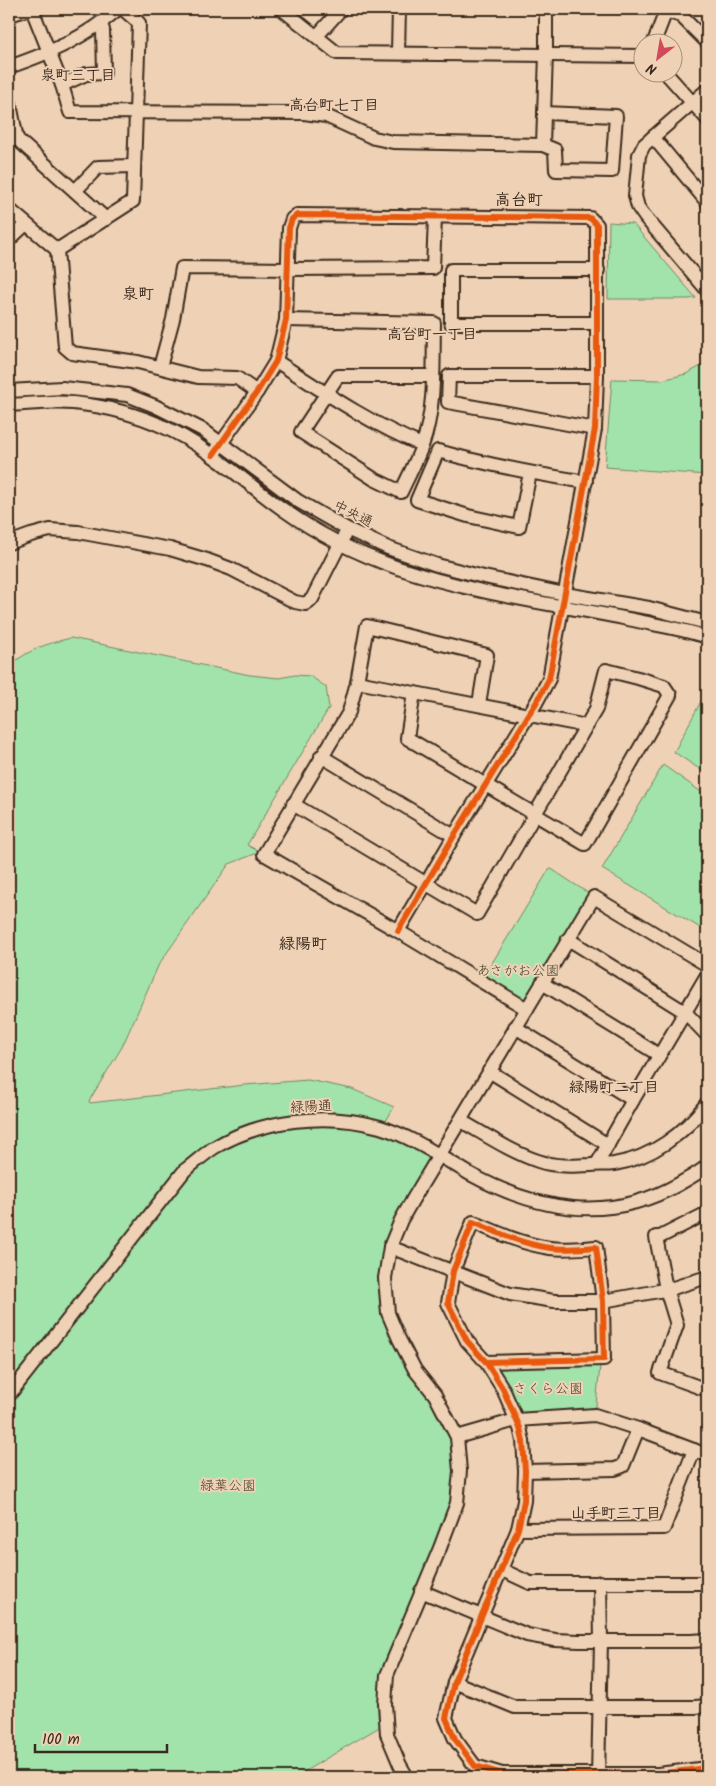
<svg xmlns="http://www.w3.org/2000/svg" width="716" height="1786" font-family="Kalam,'Klee One',sans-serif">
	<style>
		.green { fill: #a2e3ac; stroke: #6e8665 }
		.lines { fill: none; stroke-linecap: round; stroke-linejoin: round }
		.minor-casing { stroke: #3b2a1e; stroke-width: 16 }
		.minor { stroke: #efd2b5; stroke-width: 12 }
		.cycleway-casing { stroke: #efd2b5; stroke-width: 9 }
		.cycleway { stroke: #e8590c; stroke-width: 6 }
		.labels { text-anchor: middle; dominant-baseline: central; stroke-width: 4; stroke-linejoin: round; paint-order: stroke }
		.street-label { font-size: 14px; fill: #3b2a1e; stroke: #efd2b5 }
		.park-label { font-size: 14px; fill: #4a4633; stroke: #efd2b5 }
		.neighbourhood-label { font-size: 15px; font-weight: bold; fill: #3b2a1e; stroke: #efd2b5 }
		.quarter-label { font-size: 16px; font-weight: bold; fill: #3b2a1e; stroke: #efd2b5 }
	</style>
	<rect width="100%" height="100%" fill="#efd2b5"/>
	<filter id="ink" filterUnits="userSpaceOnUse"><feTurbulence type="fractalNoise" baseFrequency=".02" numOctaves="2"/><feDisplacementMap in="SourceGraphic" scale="10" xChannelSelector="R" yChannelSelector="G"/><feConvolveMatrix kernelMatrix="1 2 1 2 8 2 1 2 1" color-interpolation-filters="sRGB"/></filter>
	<g filter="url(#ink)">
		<g class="green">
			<path d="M 609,222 L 633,224 L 696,298 L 689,299 L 608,299 Z"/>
			<path d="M 707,363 L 707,475 L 605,467 L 612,379 L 662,380 L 686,374 Z"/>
			<path d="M 71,638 L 250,675 L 279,678 L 295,675 L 310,676 L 326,687 L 329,708 L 247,845 L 260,852 L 229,864 L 159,964 L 122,1047 L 89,1101 L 90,1103 L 245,1085 L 308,1080 L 352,1089 L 394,1107 L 382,1128 L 439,1155 L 390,1247 L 388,1313 L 457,1437 L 457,1503 L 393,1656 L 381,1726 L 295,1777 L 9,1777 L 9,666 C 30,649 45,644 71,638 Z"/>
			<path d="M 707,690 L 707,774 L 674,752 Z"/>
			<path d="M 663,765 L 707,796 L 707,932 L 602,869 Z"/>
			<path d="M 550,868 L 594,897 L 527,1009 L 481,981 Z"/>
			<path d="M 604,1359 L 600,1366 L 595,1415 L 516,1420 L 491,1362 Z"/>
		</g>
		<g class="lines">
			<g class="minor-casing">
				<g id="minor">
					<path d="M 32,9 L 62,85 L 70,112 L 304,113 L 326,116 L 374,138 L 393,142 L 543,145 L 555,150 L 556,170 L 612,171 L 616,116 L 544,113"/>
					<path d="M 282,9 L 337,53 L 644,56"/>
					<path d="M 9,15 L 29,9"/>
					<path d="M 317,36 L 341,9"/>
					<path d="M 654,42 L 666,11 L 681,16 L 707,42"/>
					<path d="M 398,52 L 399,9"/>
					<path d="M 9,67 C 52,52 83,39 118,9"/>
					<path d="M 665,72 L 707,119"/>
					<path d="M 62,85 L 86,74 L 104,73 L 103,30 L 101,24"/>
					<path d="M 707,90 L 653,137 L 644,145 L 639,155 L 635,196 L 638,207 L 645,217 L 707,290"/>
					<path d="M 9,99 L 17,139 L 106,219"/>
					<path d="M 653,137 L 707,202"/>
					<path d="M 543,145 L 546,54 L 546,9"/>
					<path d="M 75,191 L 98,167 L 134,166"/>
					<path d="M 9,209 L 57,250 L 65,347 L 72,353 L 138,362 L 198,377 L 237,378 L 257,392"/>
					<path d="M 9,240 L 26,224"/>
					<path d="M 57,250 L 133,201 L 139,23 L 123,9"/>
					<path d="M 286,320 L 434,323 C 433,363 436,408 422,446 C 416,462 408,477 401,492 L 374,479 L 301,432 L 338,376 L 432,376"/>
					<path d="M 597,323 L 451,323 L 451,270 L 598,270"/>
					<path d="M 276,361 C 324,392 369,423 422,445"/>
					<path d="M 160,367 L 173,319 L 182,268 L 289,269 L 433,268 L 435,217"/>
					<path d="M 9,391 L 62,388 L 127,395 L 155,406 L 203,430 L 298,501 L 347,529 L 388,548 L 437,565 L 484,577 L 565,594 L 649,608 L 707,623"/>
					<path d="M 9,405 C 30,404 52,401 73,403 C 103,406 136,414 164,427 C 209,447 244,482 284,510 C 319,535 358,554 398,568 C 471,593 548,603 623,618 C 651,624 680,628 707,637"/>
					<path d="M 595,429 L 448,402 L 449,376 L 597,376"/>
					<path d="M 213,455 L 257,392 L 276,361 L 286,320 L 289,228 L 292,219 L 297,215 L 590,218 L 597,225 L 597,376 L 595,429 L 549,679 L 536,703 L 454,836 L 398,931"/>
					<path d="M 530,473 L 519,527 L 468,516 L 417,500 L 438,451 C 487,465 536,474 586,482"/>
					<path d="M 9,543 L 31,535 L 50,530 L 78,532 L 170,549 L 207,560 L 231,569 L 295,602 L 305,604 L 312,599 L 344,536"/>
					<path d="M 357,682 L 587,726"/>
					<path d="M 479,704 L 487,655 L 367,626 L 357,682 L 349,712 L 264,854 L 398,931 L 527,1009"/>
					<path d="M 321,756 L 454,836"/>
					<path d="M 293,804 L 477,914 L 596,709 L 606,670 L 638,678 L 664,686 L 670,695 L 585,844 C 525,809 466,773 407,738 L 414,693"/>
					<path d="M 568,939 L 685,1012 L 707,1035"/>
					<path d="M 542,983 L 659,1055"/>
					<path d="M 515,1027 L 633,1100"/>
					<path d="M 489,1071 L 608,1145"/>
					<path d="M 461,1121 C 486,1135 511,1152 538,1161 C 556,1167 573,1166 591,1165 C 598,1164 606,1165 614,1164 C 652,1158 685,1133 707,1103"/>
					<path d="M 597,1164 L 633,1100 L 707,975"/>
					<path d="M 707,1213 L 660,1237 L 656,1237 L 666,1289 L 677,1325 L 660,1373 L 707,1390"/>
					<path d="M 390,1247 L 510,1294 L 554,1301 L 603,1301 L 670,1289 L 707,1277"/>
					<path d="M 486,1362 L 604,1359 L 603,1301 L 596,1247 C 581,1248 565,1250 550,1248 C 522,1244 498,1233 473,1222 L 453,1271 L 448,1303 L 467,1341 L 486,1362 L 503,1389 L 520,1428 L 523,1441 L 525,1471 L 524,1501 L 518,1529 L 454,1682 L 446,1718 L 455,1739 L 475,1766 L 502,1774 L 658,1774 L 707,1768"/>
					<path d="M 9,1395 L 185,1170 C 195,1163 205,1153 215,1147 C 263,1119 327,1112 380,1127 C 413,1137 441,1157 470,1174 C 538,1211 609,1224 679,1184 C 689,1178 699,1173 707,1166"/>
					<path d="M 457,1437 L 516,1420 L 595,1415 L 638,1429 L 707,1455"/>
					<path d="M 525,1471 L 615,1469 L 623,1466 L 638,1429"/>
					<path d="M 518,1529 L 664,1528 L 694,1450"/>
					<path d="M 502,1570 L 530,1583 L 706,1583 L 707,1579"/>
					<path d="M 421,1591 L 527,1635 L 555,1640 L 579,1641 L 691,1641 L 707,1640"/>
					<path d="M 454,1682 L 515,1707 L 695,1707 L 707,1706"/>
					<path d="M 407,1777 L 400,1765 L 387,1734 L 385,1704 L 387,1675 L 440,1548 L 457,1503 L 460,1471 L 457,1437 L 435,1395 L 415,1370 L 399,1339 L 388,1313 L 385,1278 L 390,1247 L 401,1220 L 413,1199 L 594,897 L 707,965"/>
					<path d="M 598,1777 L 601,1641 L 600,1582"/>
				</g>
			</g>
			<use href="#minor" class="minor"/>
			<g class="cycleway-casing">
				<g id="cycleway">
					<path d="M 213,455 L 257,392 L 276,361 L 286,320 L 289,228 L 292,219 L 297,215 L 590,218 L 597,225 L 597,376 L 595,429 L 549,679 L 536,703 L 454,836 L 398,931"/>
					<path d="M 486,1362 L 604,1359 L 603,1301 L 596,1247 C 581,1248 565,1250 550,1248 C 522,1244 498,1233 473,1222 L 453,1271 L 448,1303 L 467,1341 L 486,1362 L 503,1389 L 520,1428 L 523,1441 L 525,1471 L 524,1501 L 518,1529 L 454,1682 L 446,1718 L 455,1739 L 475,1766 L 502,1774 L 658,1774 L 707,1768"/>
				</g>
			</g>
			<use href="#cycleway" class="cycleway"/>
		</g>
	</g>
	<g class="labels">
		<g class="street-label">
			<text transform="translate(353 514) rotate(27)">中央通</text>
			<text transform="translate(311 1107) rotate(-3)">緑陽通</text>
		</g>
		<g class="park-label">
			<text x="518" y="971">あさがお公園</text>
			<text x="548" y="1389">さくら公園</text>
			<text x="228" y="1486">緑葉公園</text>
		</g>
		<g class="neighbourhood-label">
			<text x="78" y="76">泉町三丁目</text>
			<text x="334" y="106">高台町七丁目</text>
			<text x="432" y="335">高台町一丁目</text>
			<text x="614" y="1088">緑陽町二丁目</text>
			<text x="616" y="1514">山手町三丁目</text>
		</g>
		<g class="quarter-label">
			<text x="519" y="200">高台町</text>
			<text x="138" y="294">泉町</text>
			<text x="303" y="944">緑陽町</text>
		</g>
	</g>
	<rect width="716" height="1786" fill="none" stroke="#efd2b5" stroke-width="30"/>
	<rect x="15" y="15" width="686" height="1756" fill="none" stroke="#3b2a1e" stroke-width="2" filter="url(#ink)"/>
	<g transform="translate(658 58) rotate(211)"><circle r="24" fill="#efd2b5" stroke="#a78f79"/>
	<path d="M0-4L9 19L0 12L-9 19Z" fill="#d1495b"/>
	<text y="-8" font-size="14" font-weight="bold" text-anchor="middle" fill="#3b2a1e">N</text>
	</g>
	<path d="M35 1744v8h132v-8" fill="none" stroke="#3b2a1e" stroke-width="2.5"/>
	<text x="42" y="1744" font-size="15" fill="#3b2a1e" stroke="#efd2b5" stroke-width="4" paint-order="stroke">100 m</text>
</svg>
